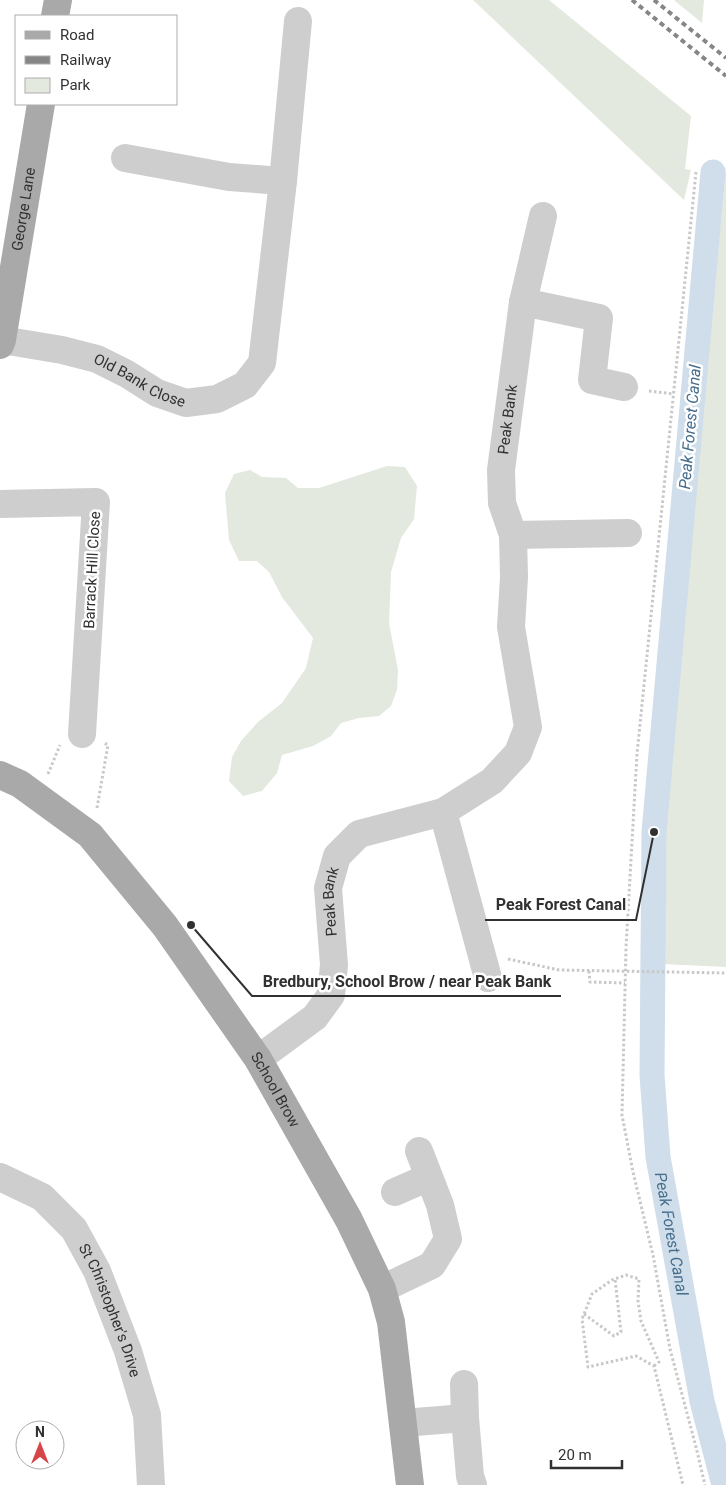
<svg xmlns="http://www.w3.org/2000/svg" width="726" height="1485" font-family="Roboto,sans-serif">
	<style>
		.green { fill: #e3e9de }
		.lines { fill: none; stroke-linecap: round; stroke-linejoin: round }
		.canal { stroke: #cfdeea; stroke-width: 25 }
		.path { stroke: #c8c8c8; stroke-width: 3; stroke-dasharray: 2.5 2.5; stroke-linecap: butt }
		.minor { stroke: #cecece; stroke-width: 28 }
		.major { stroke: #a9a9a9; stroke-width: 28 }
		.rail { stroke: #868686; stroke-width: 4; stroke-dasharray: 5 4; stroke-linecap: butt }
		.labels { text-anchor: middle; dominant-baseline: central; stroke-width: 5; stroke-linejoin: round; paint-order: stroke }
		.street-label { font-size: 15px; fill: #313131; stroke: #fff }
		.water-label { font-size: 16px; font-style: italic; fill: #466d8c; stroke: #fff }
		.leader { fill: none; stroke: #313131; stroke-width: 2 }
		.callout-dot { fill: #313131; stroke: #fff; stroke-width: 2 }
		.callout-label { font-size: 16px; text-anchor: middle; font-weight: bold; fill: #313131; stroke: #fff; stroke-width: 5; stroke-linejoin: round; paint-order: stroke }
	</style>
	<rect width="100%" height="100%" fill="#fff"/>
	<g class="green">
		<path d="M 473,0 L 549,0 L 691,116 L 685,169 L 691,170 L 684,200 Z"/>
		<path d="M 674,0 L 704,0 L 702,23 Z"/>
		<path d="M 726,165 L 726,967 L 662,964 L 665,829 Z"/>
		<path d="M 387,466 L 405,467 L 417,486 L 414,519 L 401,538 L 391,572 L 389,623 L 398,670 L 397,690 L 391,706 L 379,716 L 359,718 L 341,723 L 331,736 L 313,746 L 282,755 L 277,773 L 262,791 L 243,796 L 229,781 L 232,757 L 241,741 L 258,722 L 282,703 L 306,668 L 313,638 L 282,597 L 269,572 L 257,561 L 239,561 L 229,540 L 225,493 L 234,474 L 250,470 L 262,477 L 286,478 L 298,488 L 319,488 Z"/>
	</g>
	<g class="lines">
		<path class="canal" id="s1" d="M 713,172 L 654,832 L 652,1075 L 658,1157 L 702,1401 L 724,1485"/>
		<g class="path">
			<path d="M 696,172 L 637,754 L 626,947 L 622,1115 L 633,1172 L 653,1255 L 670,1349 L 696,1447 L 705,1485"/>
			<path d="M 649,391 L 674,394"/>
			<path d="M 48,774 L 60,745"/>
			<path d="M 97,808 L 108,745 L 104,743"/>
			<path d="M 508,959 L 559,970 L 726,973"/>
			<path d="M 589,971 L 590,982 L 625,983"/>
			<path d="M 584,1314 L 614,1336 L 621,1332 L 615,1279"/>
			<path d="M 654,1366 L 659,1362 L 641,1321 L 638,1301 L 639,1279 L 626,1275 L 612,1280 L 592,1294 L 582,1319 L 588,1367 L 636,1356 L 654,1366 L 683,1485"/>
		</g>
		<g class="minor">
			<path d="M 125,158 L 229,177 L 283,181"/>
			<path d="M 523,302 L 599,318 L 592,380 L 624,387"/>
			<path id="s2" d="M 2,340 L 62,350 L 97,359 L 127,374 L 157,393 L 186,403 L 217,399 L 245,385 L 262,363 L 283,181 L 298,21"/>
			<path d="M 0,504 L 96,502 L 82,734"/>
			<path d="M 513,535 L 628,533"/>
			<path d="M 443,812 L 488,978"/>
			<path id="s3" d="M 258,1059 L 315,1017 L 331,995 L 334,965 L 328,888 L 337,856 L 359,834 L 443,812 L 492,781 L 518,753 L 528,727 L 511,627 L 514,577 L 513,535 L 502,503 L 501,470 L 523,302 L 543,216"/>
			<path id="s4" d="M 0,1177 L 42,1197 L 74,1229 L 97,1271 L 128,1351 L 147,1415 L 151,1485"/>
			<path d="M 395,1192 L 429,1177"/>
			<path d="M 382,1289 L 432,1265 L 448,1239 L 440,1205 L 419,1151"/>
			<path d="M 464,1384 L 465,1418 L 470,1476 L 473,1485"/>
			<path d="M 403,1423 L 465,1418"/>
		</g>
		<g class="major">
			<path d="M 55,16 L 58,0"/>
			<path id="s5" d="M 0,345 L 2,340 L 41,104"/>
			<path id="s6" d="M 0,775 L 20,784 L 90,835 L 165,926 L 258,1059 L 349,1220 L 382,1289 L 391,1322 L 410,1485"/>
		</g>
		<g class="rail">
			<path d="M 632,0 L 726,76"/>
			<path d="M 654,0 L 726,58"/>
		</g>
	</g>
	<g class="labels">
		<g class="street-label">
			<text stroke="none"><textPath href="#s5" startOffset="138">George Lane</textPath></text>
			<text stroke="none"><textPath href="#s2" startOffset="145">Old Bank Close</textPath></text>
			<text stroke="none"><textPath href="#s3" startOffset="792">Peak Bank</textPath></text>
			<text transform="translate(92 570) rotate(-87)">Barrack Hill Close</text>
			<text stroke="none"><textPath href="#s3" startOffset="192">Peak Bank</textPath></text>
			<text stroke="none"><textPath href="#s6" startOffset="424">School Brow</textPath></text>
			<text stroke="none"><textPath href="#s4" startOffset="181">St Christopher's Drive</textPath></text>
		</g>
		<g class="water-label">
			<text transform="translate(690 427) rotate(-85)">Peak Forest Canal</text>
			<text stroke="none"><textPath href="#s1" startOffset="1066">Peak Forest Canal</textPath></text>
		</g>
	</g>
	<path class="leader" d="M654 832L636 920H485M191 925L252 996H561"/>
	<g class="callout-dot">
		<circle cx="654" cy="832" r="5"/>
		<circle cx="191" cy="925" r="5"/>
	</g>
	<g class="callout-label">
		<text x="561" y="910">Peak Forest Canal</text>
		<text x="407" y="987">Bredbury, School Brow / near Peak Bank</text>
	</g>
	<rect x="15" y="15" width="162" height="90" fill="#ffffff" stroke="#adadad"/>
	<rect x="25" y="31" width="25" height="8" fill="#a9a9a9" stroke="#adadad"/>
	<text x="60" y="40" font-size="15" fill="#313131">Road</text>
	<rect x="25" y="56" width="25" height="8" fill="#868686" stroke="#adadad"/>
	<text x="60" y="65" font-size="15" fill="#313131">Railway</text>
	<rect x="25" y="78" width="25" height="15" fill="#e3e9de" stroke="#adadad"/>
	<text x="60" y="90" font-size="15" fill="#313131">Park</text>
	<g transform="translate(40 1445)"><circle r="24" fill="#ffffff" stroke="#adadad"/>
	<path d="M0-4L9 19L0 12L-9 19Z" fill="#d64649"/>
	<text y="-8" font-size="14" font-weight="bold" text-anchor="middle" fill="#313131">N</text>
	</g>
	<path d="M551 1460v8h71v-8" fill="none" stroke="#313131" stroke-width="2.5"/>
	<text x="558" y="1460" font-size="15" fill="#313131" stroke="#ffffff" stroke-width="4" paint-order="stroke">20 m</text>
</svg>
